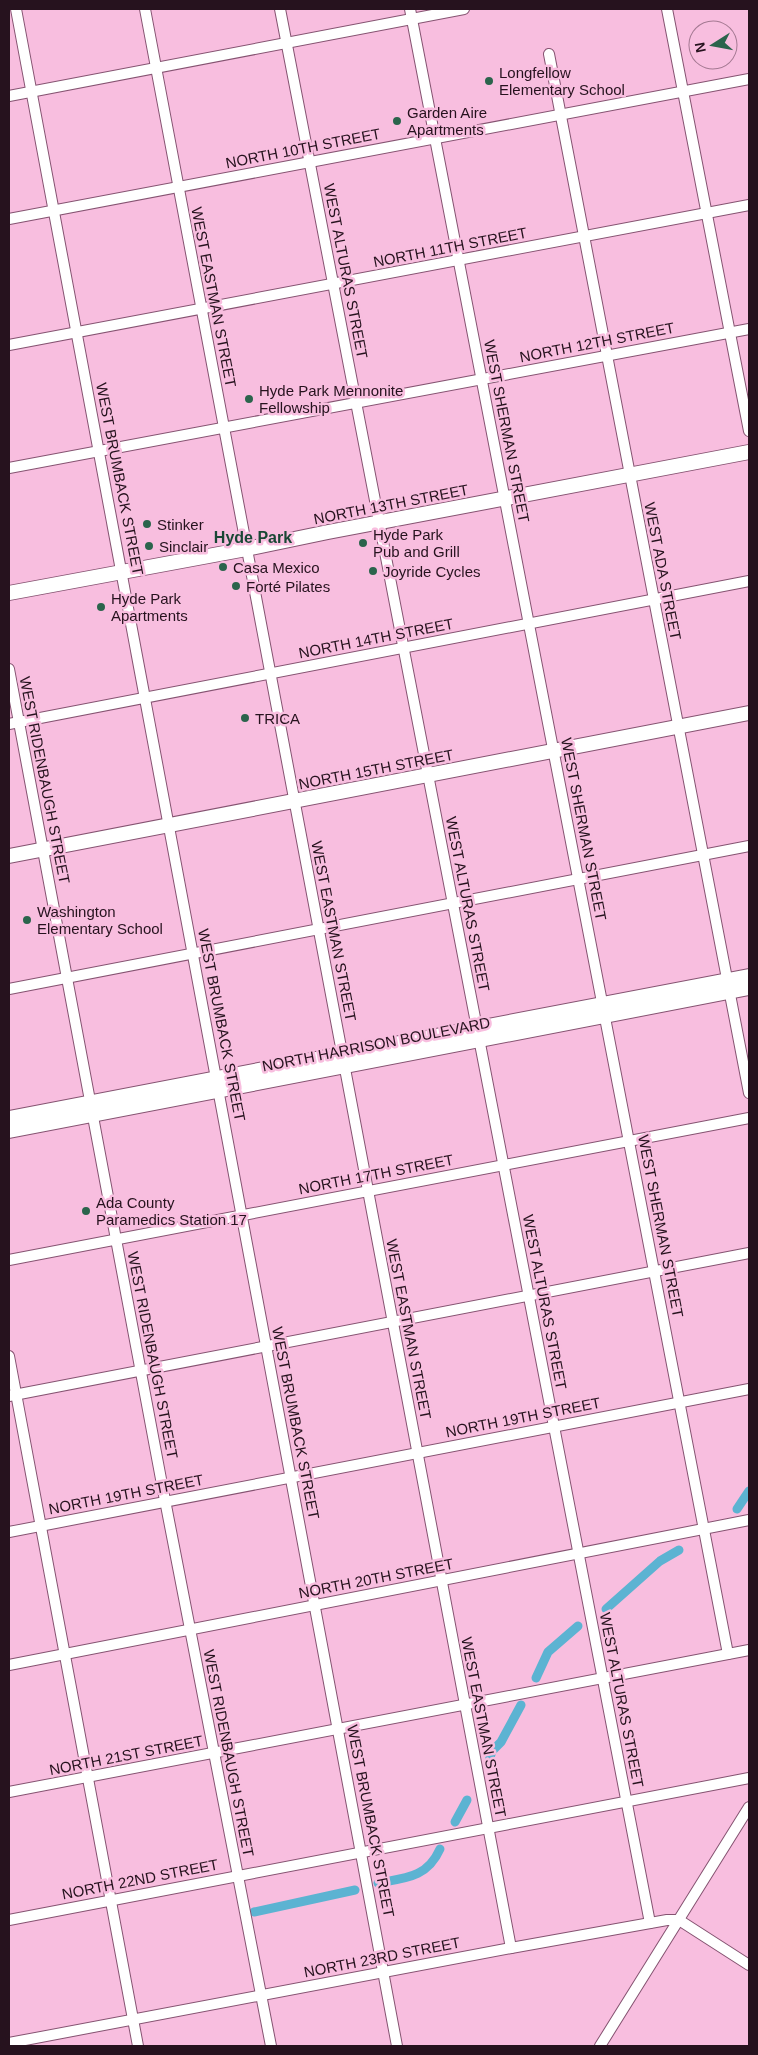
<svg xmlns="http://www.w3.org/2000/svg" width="758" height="2055" font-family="Arial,sans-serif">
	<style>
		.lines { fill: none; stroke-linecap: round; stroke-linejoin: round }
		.canal { stroke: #5cb3d2; stroke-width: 9 }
		.street-casing { stroke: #855371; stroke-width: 12 }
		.secondary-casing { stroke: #855371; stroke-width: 16 }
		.street { stroke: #fff; stroke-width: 10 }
		.secondary { stroke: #fff; stroke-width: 14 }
		.poi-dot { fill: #2b644c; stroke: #f8bedf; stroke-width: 2 }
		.labels { text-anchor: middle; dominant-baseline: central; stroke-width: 5; stroke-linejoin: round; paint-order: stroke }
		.poi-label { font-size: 15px; fill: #26121e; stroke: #f8bedf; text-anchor: start }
		.street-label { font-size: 15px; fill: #26121e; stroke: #f8bedf }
		.neighbourhood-label { font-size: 16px; font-weight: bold; fill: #194735; stroke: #f8bedf }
	</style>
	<rect width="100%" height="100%" fill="#f8bedf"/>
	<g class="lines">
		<g class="canal">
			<path d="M 737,1509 L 749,1491"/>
			<path d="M 606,1609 L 660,1561 L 679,1550"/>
			<path d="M 536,1678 L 548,1652 L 578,1626"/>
			<path d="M 489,1761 L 492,1751 L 501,1742 L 521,1705"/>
			<path d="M 455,1822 L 467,1800"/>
			<path d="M 378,1883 C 405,1878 427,1878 440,1849"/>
			<path d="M 254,1912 L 355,1890"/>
		</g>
		<g class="street-casing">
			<g id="street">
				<path d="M 16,9 L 397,2046"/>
				<path d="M 145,9 L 511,1948"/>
				<path d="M 280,9 L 650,1923"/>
				<path d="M 410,9 L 728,1654"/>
				<path d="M 667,9 L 749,431"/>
				<path d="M 549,54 L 749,1093"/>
				<path d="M 9,96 L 464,9"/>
				<path d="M 9,219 L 749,79"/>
				<path d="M 9,345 L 749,205"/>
				<path d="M 9,468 L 749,329"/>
				<path d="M 9,669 L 164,1495 L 271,2046"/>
				<path d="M 9,724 L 749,581"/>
				<path d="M 9,989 L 749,846"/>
				<path d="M 9,1260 L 749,1118"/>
				<path d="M 9,1356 L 138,2046"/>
				<path d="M 9,1396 L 749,1253"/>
				<path d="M 9,1532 L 749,1389"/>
				<path d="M 9,1665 L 749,1520"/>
				<path d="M 9,1792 L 749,1650"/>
				<path d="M 9,1920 L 749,1778"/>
				<path d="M 9,2043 L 511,1948 L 667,1920 L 679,1920 L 749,1965"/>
				<path d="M 600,2046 L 749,1807"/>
			</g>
		</g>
		<g class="secondary-casing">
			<g id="secondary">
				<path d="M 9,593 L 246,549 L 328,532 L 749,452"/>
				<path d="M 9,856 L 749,713"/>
				<path d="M 9,1118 L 749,976"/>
				<path d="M 9,1131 L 749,988"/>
			</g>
		</g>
		<use href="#street" class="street"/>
		<use href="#secondary" class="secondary"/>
	</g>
	<g class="poi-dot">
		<circle cx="489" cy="81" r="5"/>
		<circle cx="397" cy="121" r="5"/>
		<circle cx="249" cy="399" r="5"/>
		<circle cx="147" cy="524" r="5"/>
		<circle cx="363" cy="543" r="5"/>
		<circle cx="149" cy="546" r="5"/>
		<circle cx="223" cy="567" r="5"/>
		<circle cx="373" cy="571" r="5"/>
		<circle cx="236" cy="586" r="5"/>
		<circle cx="101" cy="607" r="5"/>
		<circle cx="245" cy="718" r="5"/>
		<circle cx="27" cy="920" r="5"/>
		<circle cx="86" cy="1211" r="5"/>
	</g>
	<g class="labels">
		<g class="poi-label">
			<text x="499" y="72">Longfellow<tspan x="499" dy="17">Elementary School</tspan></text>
			<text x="407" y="112">Garden Aire<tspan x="407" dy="17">Apartments</tspan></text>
			<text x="259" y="390">Hyde Park Mennonite<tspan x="259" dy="17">Fellowship</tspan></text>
			<text x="157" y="524">Stinker</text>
			<text x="373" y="534">Hyde Park<tspan x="373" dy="17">Pub and Grill</tspan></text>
			<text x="159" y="546">Sinclair</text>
			<text x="233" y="567">Casa Mexico</text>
			<text x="383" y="571">Joyride Cycles</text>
			<text x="246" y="586">Forté Pilates</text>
			<text x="111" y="598">Hyde Park<tspan x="111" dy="17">Apartments</tspan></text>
			<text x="255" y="718">TRICA</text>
			<text x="37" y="911">Washington<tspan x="37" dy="17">Elementary School</tspan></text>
			<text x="96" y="1202">Ada County<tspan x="96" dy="17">Paramedics Station 17</tspan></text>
		</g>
		<g class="street-label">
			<text transform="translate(303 148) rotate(-11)">NORTH 10TH STREET</text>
			<text transform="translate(450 247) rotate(-11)">NORTH 11TH STREET</text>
			<text transform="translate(346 271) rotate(79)">WEST ALTURAS STREET</text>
			<text transform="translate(214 297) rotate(79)">WEST EASTMAN STREET</text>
			<text transform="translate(597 342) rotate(-11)">NORTH 12TH STREET</text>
			<text transform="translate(507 431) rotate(79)">WEST SHERMAN STREET</text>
			<text transform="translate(120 479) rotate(79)">WEST BRUMBACK STREET</text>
			<text transform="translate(391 504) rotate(-11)">NORTH 13TH STREET</text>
			<text transform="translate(663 571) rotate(79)">WEST ADA STREET</text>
			<text transform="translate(376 638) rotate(-11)">NORTH 14TH STREET</text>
			<text transform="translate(376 769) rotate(-11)">NORTH 15TH STREET</text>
			<text transform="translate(45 780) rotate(79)">WEST RIDENBAUGH STREET</text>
			<text transform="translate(584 829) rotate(79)">WEST SHERMAN STREET</text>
			<text transform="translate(468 904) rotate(79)">WEST ALTURAS STREET</text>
			<text transform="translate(334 931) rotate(79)">WEST EASTMAN STREET</text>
			<text transform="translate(222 1025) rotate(79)">WEST BRUMBACK STREET</text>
			<text transform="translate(376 1044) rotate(-11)">NORTH HARRISON BOULEVARD</text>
			<text transform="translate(376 1174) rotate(-11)">NORTH 17TH STREET</text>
			<text transform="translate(661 1226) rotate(79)">WEST SHERMAN STREET</text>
			<text transform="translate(545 1302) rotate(79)">WEST ALTURAS STREET</text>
			<text transform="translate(409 1329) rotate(79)">WEST EASTMAN STREET</text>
			<text transform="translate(153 1355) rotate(79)">WEST RIDENBAUGH STREET</text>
			<text transform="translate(523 1417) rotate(-11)">NORTH 19TH STREET</text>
			<text transform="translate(296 1423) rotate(79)">WEST BRUMBACK STREET</text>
			<text transform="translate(126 1494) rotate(-11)">NORTH 19TH STREET</text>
			<text transform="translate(376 1578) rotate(-11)">NORTH 20TH STREET</text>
			<text transform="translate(622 1700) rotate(79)">WEST ALTURAS STREET</text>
			<text transform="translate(484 1727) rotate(79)">WEST EASTMAN STREET</text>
			<text transform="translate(229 1753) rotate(79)">WEST RIDENBAUGH STREET</text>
			<text transform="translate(126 1755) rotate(-11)">NORTH 21ST STREET</text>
			<text transform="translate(371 1821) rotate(79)">WEST BRUMBACK STREET</text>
			<text transform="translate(140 1879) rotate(-11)">NORTH 22ND STREET</text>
			<text transform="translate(382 1957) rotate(-11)">NORTH 23RD STREET</text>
		</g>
		<g class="neighbourhood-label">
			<text x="253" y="537">Hyde Park</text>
		</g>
	</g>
	<rect width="758" height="2055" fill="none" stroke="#26121e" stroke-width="20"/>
	<g transform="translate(713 45) rotate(259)"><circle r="24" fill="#f8bedf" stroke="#a47992"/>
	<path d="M0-4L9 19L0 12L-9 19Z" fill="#2b644c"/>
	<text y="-8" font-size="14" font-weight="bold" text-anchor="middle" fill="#26121e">N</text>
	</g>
</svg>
